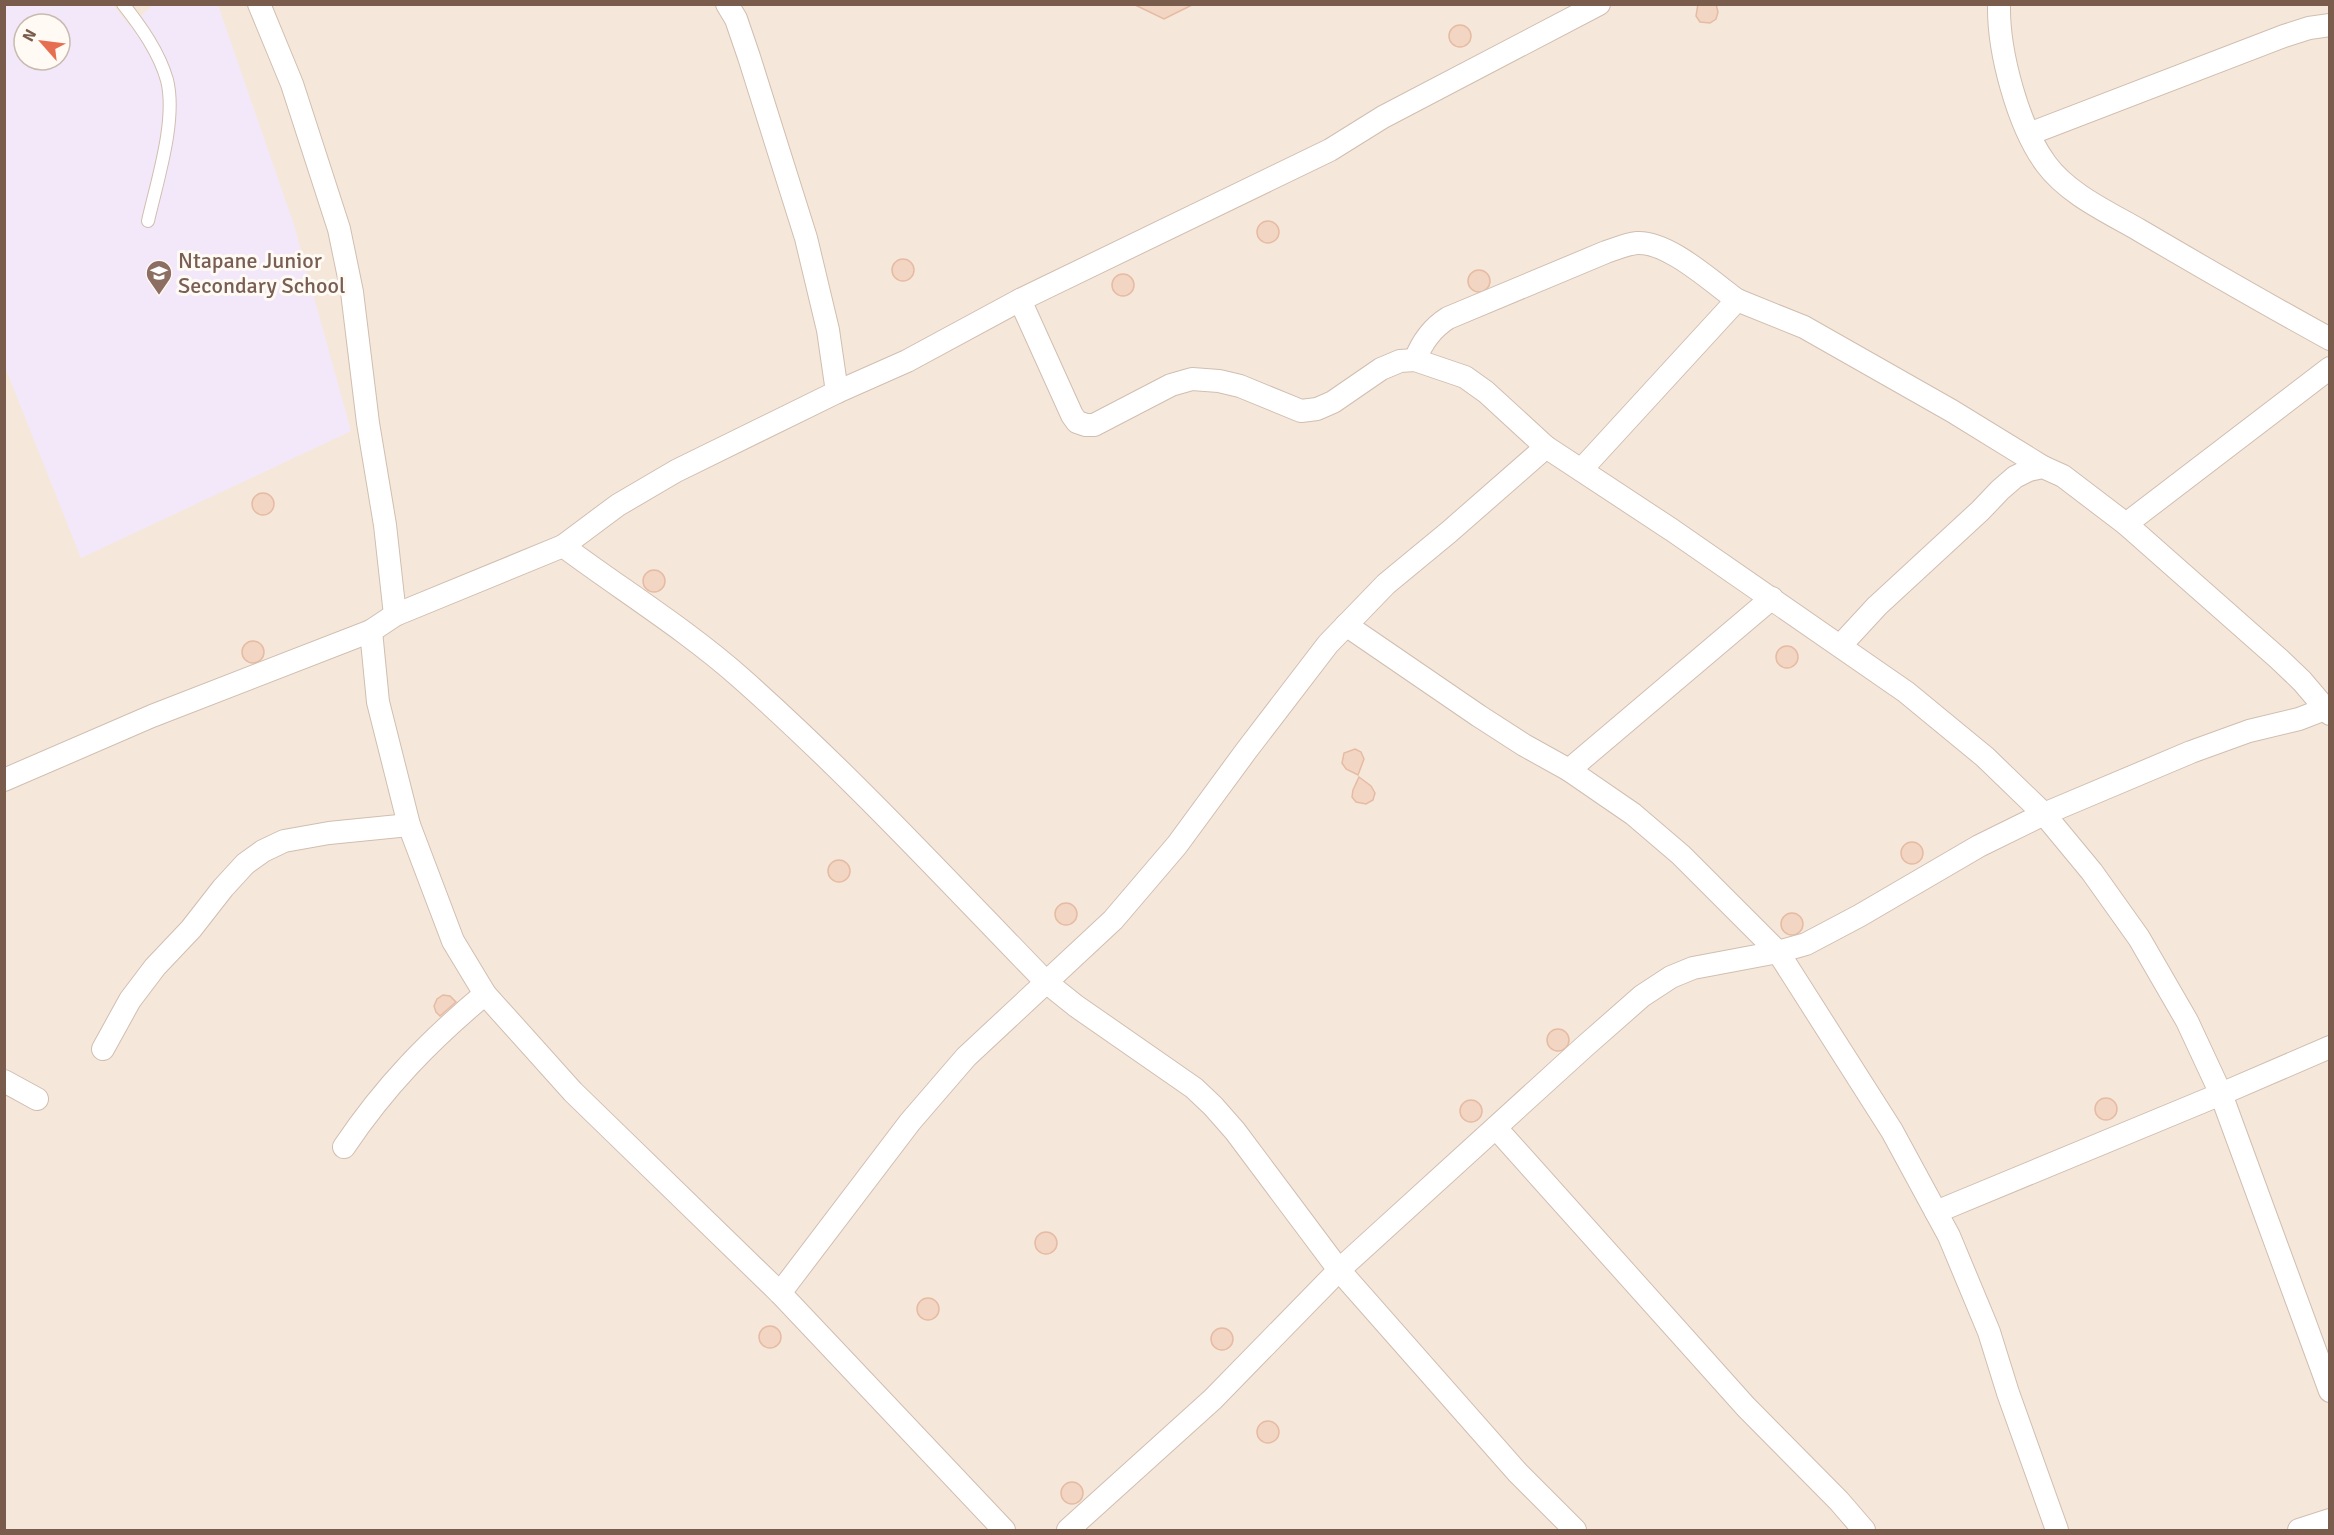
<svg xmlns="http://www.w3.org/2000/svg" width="2334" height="1535" font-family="Signika,sans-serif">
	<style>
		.residential { fill: #f5e8da; fill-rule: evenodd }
		.education { fill: #f3e8fa; fill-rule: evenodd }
		.building { fill: #f3d5c3; stroke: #e6bba3; stroke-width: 1.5 }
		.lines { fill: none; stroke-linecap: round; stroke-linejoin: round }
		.service-casing { stroke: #d1beb0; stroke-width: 14 }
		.minor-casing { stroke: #d1beb0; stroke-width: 24 }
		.service { stroke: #fff; stroke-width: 12 }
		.minor { stroke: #fff; stroke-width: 22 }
		.labels { text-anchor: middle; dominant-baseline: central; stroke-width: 6; stroke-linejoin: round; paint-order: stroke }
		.education-label { font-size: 22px; fill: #785e54; stroke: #fffaf3; text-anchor: start }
	</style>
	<rect width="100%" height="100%" fill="#fdf6ec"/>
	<path class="residential" d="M 5,5 L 2329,5 L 2329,1530 L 5,1530 ZM 24,24 L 60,24 L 60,60 L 24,60 Z"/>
	<path class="education" d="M 5,5 L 113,5 L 130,26 L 153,5 L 218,5 L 294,225 L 351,431 L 81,558 L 5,367 ZM 24,24 L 60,24 L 60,60 L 24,60 Z"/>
	<g class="building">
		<path d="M 1133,4 L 1194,4 L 1164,19 Z"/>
		<path d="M 1698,4 L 1716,4 L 1718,12 L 1716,19 L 1710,23 L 1700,22 L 1696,16 Z"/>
		<circle cx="1460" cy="36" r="11"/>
		<circle cx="1268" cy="232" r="11"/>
		<circle cx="903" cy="270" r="11"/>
		<circle cx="1479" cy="281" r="11"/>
		<circle cx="1123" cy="285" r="11"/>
		<circle cx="263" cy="504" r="11"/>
		<circle cx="654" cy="581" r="11"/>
		<circle cx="253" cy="652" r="11"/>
		<circle cx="1787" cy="657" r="11"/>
		<path d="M 1355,749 L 1361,752 L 1364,759 L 1358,775 L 1346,769 L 1342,763 L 1344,753 Z"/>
		<path d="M 1359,777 L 1371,786 L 1375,793 L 1373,800 L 1366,804 L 1356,802 L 1352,797 L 1353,790 Z"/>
		<circle cx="1912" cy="853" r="11"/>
		<circle cx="839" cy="871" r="11"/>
		<circle cx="1066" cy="914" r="11"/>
		<circle cx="1792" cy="924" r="11"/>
		<path d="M 443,995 L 450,996 L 456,1002 L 440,1016 L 436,1012 L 434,1006 L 437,999 Z"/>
		<circle cx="1558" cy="1040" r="11"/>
		<circle cx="2106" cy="1109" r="11"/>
		<circle cx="1471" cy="1111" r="11"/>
		<circle cx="1046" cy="1243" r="11"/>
		<circle cx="928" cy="1309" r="11"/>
		<circle cx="770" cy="1337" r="11"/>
		<circle cx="1222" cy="1339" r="11"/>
		<circle cx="1268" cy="1432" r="11"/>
		<circle cx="1072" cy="1493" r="11"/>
	</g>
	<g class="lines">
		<g class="service-casing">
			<path id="service" d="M 123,4 C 141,27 159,52 167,80 C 177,120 157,181 148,221"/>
		</g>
		<g class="minor-casing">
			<g id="minor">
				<path d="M 259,4 L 292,84 L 339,229 L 352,292 L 368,423 L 385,525 L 395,615"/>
				<path d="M 727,4 L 736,19 L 749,57 L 806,238 L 828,330 L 837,392"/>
				<path d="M 1999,4 C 1998,52 2018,126 2046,164 C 2068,194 2108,212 2139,230 C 2202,267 2266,304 2330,339"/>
				<path d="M 2029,134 L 2284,36 L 2309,28 L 2330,25"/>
				<path d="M 1020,300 L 1072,415 L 1077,422 L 1086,425 L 1094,425 L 1171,385 L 1192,379 L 1219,381 L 1240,386 L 1301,411 L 1317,409 L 1333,402 L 1381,369 L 1400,361 L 1415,360 L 1465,377 L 1486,392 L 1546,447"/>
				<path d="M 1737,300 L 1804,327 L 1952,411 L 2043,467"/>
				<path d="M 1415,360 C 1422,342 1432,328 1448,318 L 1606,252 C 1616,249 1626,244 1637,243 C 1668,241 1712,282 1737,300 L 1581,470"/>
				<path d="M 2126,524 L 2330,368"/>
				<path d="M 563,546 C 622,590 687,630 742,679 C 849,774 946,879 1046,982 L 1076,1006 L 1194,1088 L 1213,1106 L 1235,1131 L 1339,1270 L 1518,1473 L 1575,1530"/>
				<path d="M 1346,625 L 1479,716 L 1524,745 L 1569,770 L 1633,814 L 1681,855 L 1778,952 L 1892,1131 L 1949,1236 L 1989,1332 L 2008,1393 L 2057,1530"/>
				<path d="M 371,631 L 378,702 L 409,825 L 453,941 L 485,994 L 573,1092 L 780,1293 L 1004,1530"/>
				<path d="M 1841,645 L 1877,606 L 1980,511 L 2000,490 L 2015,477 L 2029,470 L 2043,467 L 2063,476 L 2126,524 L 2279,659 L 2302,681 L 2330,714"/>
				<path d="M 1569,770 L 1772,598"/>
				<path d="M 4,780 L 152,716 L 371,631 L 395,615 L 563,546 L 618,505 L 676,471 L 837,392 L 907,361 L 1020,300 L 1330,150 L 1383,117 L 1599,4"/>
				<path d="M 103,1049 L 130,1000 L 155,967 L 191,929 L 223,888 L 245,864 L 263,851 L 284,841 L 329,833 L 409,825"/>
				<path d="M 4,1081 L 37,1099"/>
				<path d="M 1496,1128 L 1746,1407 L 1839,1501 L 1864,1530"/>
				<path d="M 344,1147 C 385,1086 429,1041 485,994"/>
				<path d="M 1936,1212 L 2221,1094 L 2330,1047"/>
				<path d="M 780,1293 L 910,1122 L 966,1057 L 1113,920 L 1177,845 L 1246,751 L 1328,644 L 1386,584 L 1449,532 L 1546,447 L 1672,530 L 1906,692 L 1985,757 L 2044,814 L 2092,872 L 2139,938 L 2187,1021 L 2221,1094 L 2330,1391"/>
				<path d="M 1068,1530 L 1213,1399 L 1339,1270 L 1584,1047 L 1642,996 L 1671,977 L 1693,968 L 1778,952 L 1806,944 L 1859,916 L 1979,846 L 2044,814 L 2191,752 L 2249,731 L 2299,719 L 2330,707"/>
				<path d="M 2299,1530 L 2330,1520"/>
			</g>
		</g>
		<use href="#service" class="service"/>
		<use href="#minor" class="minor"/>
	</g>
	<defs>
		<g id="school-pin" transform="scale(1.35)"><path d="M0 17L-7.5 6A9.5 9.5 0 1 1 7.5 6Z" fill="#8d6e63" stroke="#fffaf3"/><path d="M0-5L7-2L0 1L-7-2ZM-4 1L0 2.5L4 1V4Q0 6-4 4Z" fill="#fff"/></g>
	</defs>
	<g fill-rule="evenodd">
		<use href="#school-pin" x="159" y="273"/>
	</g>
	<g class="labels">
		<g class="education-label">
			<text x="178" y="260">Ntapane Junior<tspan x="178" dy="25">Secondary School</tspan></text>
		</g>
	</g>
	<rect width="2334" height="1535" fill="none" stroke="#7a5c4d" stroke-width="12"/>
	<g transform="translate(42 42) rotate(298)"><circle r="28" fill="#fffaf3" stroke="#cabbb1" stroke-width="1.5"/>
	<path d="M0-4.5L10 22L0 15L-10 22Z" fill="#e76f51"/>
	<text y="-9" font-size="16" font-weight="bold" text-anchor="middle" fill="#7a5c4d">N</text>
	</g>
</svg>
